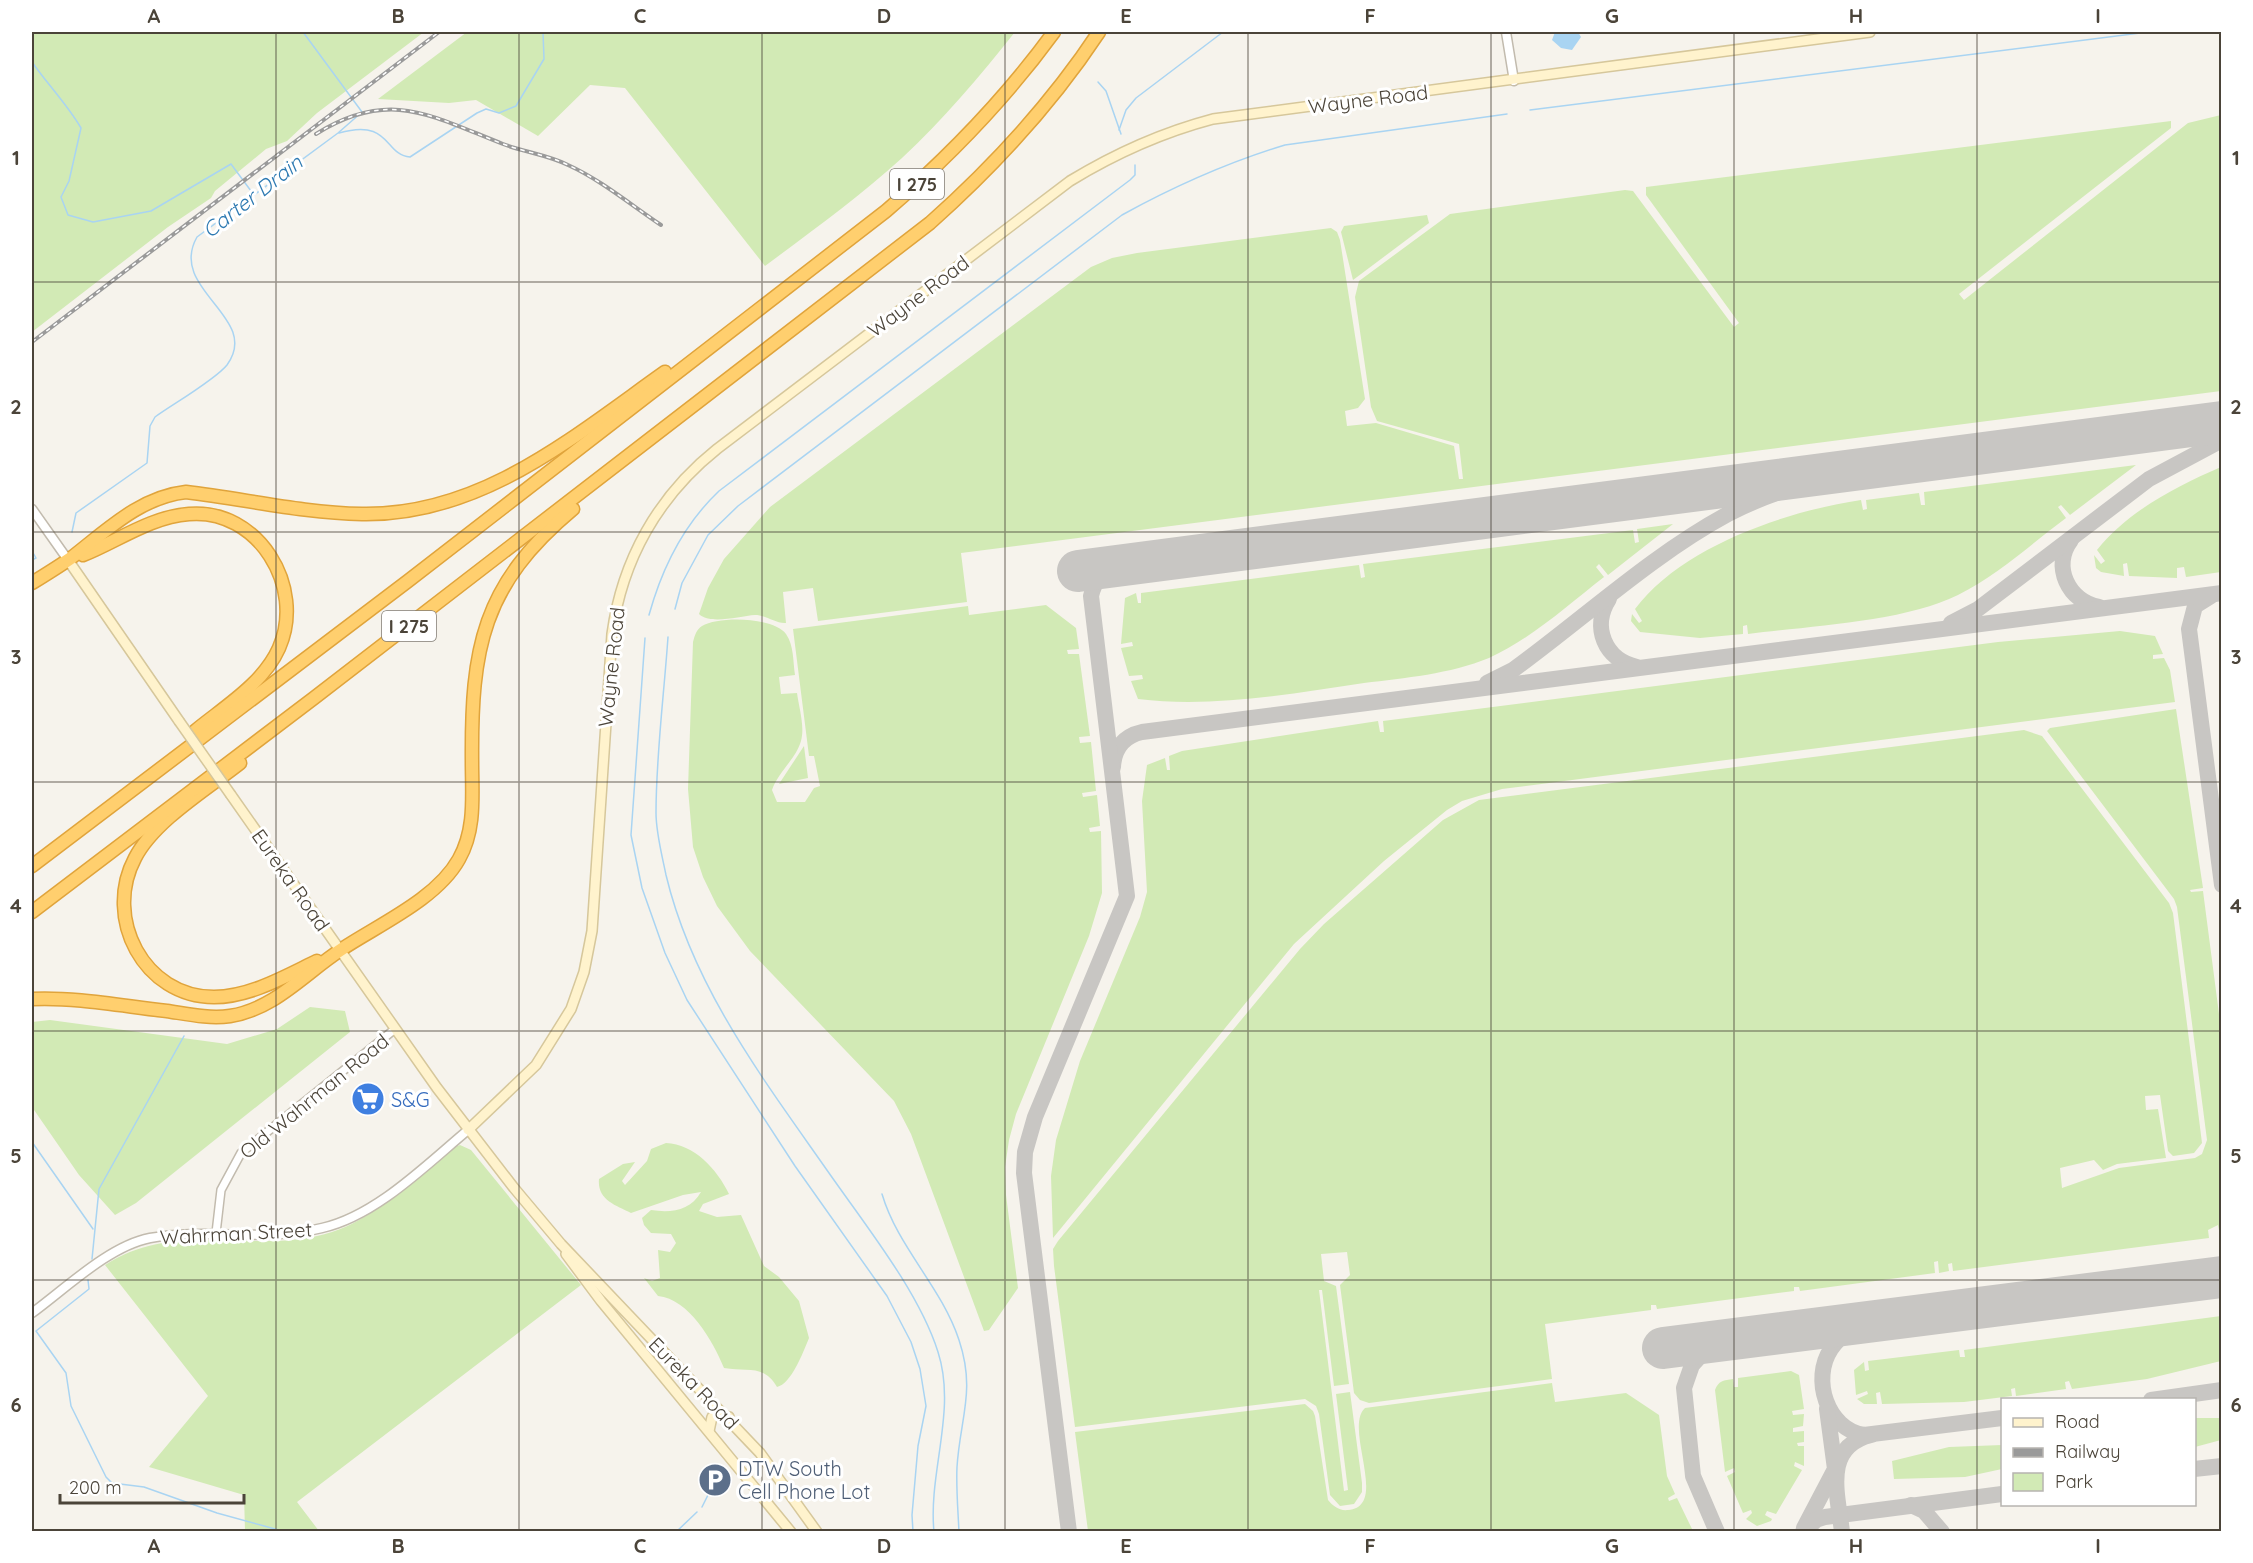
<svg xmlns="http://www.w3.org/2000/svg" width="2253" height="1563" font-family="Quicksand,sans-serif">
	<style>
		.green { fill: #d2eab5 }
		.water { fill: #a9d4f2 }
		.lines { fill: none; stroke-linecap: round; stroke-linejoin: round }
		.stream { stroke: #a9d4f2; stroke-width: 1.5 }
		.taxiway { stroke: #c8c6c3; stroke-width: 16 }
		.runway { stroke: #c8c6c3; stroke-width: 42 }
		.minor-casing { stroke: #c2bbae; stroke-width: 10 }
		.tertiary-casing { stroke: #c2bbae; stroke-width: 11 }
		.secondary-casing { stroke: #d6c79b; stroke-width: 12 }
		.motorway-casing { stroke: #e0a43c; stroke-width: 15 }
		.minor { stroke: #fff; stroke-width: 7 }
		.tertiary { stroke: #fff; stroke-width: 8 }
		.secondary { stroke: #fff3cd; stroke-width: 9 }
		.motorway { stroke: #ffcf6e; stroke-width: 12 }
		.rail-casing { stroke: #9a9a9a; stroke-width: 4 }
		.rail { stroke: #fff; stroke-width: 1.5; stroke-dasharray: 4.5; stroke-linecap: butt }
		.secondary-bridge-casing { stroke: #d6c79b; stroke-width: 12; stroke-linecap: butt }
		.secondary-bridge { stroke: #fff3cd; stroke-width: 9 }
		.grid { fill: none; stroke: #4b4439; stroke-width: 1.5; stroke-opacity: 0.55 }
		.labels { text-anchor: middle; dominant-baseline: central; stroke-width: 6; stroke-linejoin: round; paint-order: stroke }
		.shield { fill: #fff; stroke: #817c74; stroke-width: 1.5 }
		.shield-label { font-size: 18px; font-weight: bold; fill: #4b4439 }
		.street-label { font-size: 20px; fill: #4b4439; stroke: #fff }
		.shop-label { font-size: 20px; fill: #366cbe; stroke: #fff; text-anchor: start }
		.service-label { font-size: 20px; fill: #4e5e75; stroke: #fff; text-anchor: start }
		.water-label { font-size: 21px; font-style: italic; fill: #2e7ab2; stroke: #fff }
		.neatline { fill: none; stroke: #4b4439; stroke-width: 2 }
		.grid-label { font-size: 20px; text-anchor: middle; font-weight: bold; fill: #4b4439 }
	</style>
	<rect width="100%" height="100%" fill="#f6f3ec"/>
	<g class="green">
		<path d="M 32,32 L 424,32 L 317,113 L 287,141 L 266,149 L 215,191 L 211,198 L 168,227 L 32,332 Z"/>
		<path d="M 467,32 L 1015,32 C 980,76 943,120 902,158 C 859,197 812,231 765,266 L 625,88 L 590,85 L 538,136 L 476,100 L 449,103 L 378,99 Z"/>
		<path d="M 2221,115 L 2221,391 L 961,553 L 967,602 L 818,621 L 813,588 L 783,592 L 786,623 C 776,624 766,615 755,615 C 740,616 710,625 699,614 L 708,588 L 724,559 L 770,507 L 1091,267 L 1112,258 L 1137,253 L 1331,228 L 1337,232 L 1340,240 L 1365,399 L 1358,408 L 1345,411 L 1347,426 L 1376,423 L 1454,446 L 1459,479 L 1463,479 L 1459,444 L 1377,421 L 1371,407 L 1355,297 L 1359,281 L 1450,214 L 1625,190 L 1633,191 L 1734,327 L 1739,323 L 1646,195 L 1646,187 L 2171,121 L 2171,128 L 1959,294 L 1964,300 L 2188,123 Z"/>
		<path d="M 1427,215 L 1429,223 L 1353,280 L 1341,232 L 1344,226 Z"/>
		<path d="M 2136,465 L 2070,515 L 2061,505 L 2058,507 L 2066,518 C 2031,544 1998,575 1958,595 C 1904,622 1809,626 1748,634 L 1747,625 L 1743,626 L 1743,634 L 1700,638 L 1640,632 L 1631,621 L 1632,614 L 1639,623 L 1642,621 L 1635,609 C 1682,546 1787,511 1861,500 L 1863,510 L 1867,509 L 1866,500 L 1919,493 L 1921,505 L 1925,505 L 1924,492 Z"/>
		<path d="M 2221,467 L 2221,572 L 2186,577 L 2184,567 L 2177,568 L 2177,578 L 2129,576 L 2127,563 L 2123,564 L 2124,576 L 2101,572 L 2096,568 L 2094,555 L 2101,564 L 2105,561 L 2097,550 C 2128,511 2177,486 2221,467 Z"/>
		<path d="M 1673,524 L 1608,575 L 1599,564 L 1596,567 L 1604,577 C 1568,605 1531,639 1489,658 C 1450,674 1405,678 1364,683 C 1290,694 1212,708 1138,699 L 1131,681 L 1143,679 L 1142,675 L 1129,676 L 1121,648 L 1133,646 L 1132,642 L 1121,644 L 1125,598 L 1136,593 L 1138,603 L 1141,603 L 1141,593 L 1359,565 L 1361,578 L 1365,577 L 1363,564 L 1633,530 L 1635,543 L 1639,542 L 1637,529 Z"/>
		<path d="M 1046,605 L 1076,628 L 1079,649 L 1067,650 L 1068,654 L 1079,654 L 1090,736 L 1079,737 L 1080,743 L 1091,742 L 1096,791 L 1082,793 L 1083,797 L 1097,795 L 1100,826 L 1089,828 L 1090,832 L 1101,831 L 1102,893 L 1089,936 L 1016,1114 L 1009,1140 L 1005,1167 L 1006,1195 L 1018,1288 L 989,1330 L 984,1331 L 911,1134 L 894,1101 L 750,951 L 717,906 L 703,877 L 693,847 L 688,789 L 693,642 C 695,635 696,630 702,626 C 719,616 773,617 786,634 C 794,645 793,662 795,675 L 779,677 L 781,694 L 797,693 C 799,708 805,726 801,741 C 796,759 778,772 772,790 L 777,802 L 805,802 L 814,788 L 820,786 L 814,756 L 809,756 L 793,629 L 968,606 L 969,615 Z"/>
		<path d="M 2120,631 L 2155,636 L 2163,654 L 2153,655 L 2153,659 L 2164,658 L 2170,670 L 2175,702 L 1502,789 L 1462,801 L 1447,810 L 1384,861 L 1294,944 L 1053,1238 L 1051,1176 L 1056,1140 L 1080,1061 L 1140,917 L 1147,892 L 1142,801 L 1147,765 L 1165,758 L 1167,770 L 1170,770 L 1169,756 L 1182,751 L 1378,721 L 1380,732 L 1384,732 L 1383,721 L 1998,642 Z"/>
		<path d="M 2176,709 L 2203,888 L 2190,890 L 2191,892 L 2203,891 L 2222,1037 L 2220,1236 L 2218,1225 L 2208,1230 L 2209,1238 L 1953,1271 L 1952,1263 L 1948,1264 L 1949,1271 L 1939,1273 L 1938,1261 L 1934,1262 L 1935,1273 L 1800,1291 L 1799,1287 L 1794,1287 L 1794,1291 L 1657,1309 L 1656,1305 L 1651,1305 L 1651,1310 L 1545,1324 L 1552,1379 L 1369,1403 L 1360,1400 L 1354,1393 L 1340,1285 L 1350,1275 L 1347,1252 L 1321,1254 L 1324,1281 L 1336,1286 L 1349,1384 L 1334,1386 L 1322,1290 L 1319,1290 L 1344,1491 L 1348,1490 L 1336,1394 L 1350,1392 L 1362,1483 L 1362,1492 L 1354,1504 L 1340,1506 L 1330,1495 L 1319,1414 L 1316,1406 L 1305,1399 L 1075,1427 L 1054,1266 L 1053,1249 L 1058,1241 L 1300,949 L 1324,924 L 1443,820 L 1479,800 L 2024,730 L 2042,736 L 2169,903 L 2173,913 L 2202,1143 L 2194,1153 L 2173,1156 L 2168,1151 L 2160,1095 L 2145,1096 L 2146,1110 L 2158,1109 L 2166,1158 L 2117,1164 L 2103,1170 L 2094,1160 L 2060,1168 L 2062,1188 L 2119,1168 L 2195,1158 L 2202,1154 L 2207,1140 L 2177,907 L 2174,899 L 2047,731 L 2050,728 Z"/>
		<path d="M 804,746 L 808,778 L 779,784 Z"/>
		<path d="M 310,1007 L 345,1011 L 350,1032 L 136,1203 L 115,1215 L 79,1175 L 32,1107 L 32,1022 L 50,1020 L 227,1044 L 277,1029 Z"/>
		<path d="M 666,1143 C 694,1144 717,1169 729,1194 L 703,1204 L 699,1211 L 717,1217 L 741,1215 L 764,1266 L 779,1277 L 799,1301 L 809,1338 C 803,1353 791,1384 777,1387 C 764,1364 747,1372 724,1368 C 713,1341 689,1299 658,1296 L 644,1278 L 652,1281 L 660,1278 L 658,1250 L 670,1252 L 676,1243 L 671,1234 L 651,1233 L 644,1225 L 642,1218 L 651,1210 C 671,1213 690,1211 701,1192 L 683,1195 L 631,1213 C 615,1205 597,1200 599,1179 L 623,1164 L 635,1162 L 622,1181 L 625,1185 L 647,1161 L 651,1149 Z"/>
		<path d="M 460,1145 L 471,1150 L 581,1285 L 297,1502 L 319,1531 L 245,1531 L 244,1495 L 149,1467 L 208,1396 L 105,1265 C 180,1217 254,1257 332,1232 C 370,1220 400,1190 430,1166 C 439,1159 449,1148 460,1145 Z"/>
		<path d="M 2221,1316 L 2221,1361 L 2147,1379 L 2072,1389 L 2069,1381 L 2065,1382 L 2066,1389 L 2016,1396 L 2015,1388 L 2011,1389 L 2012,1396 L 1964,1402 L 1882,1404 L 1880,1392 L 1876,1393 L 1877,1404 L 1864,1404 L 1857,1399 L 1868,1394 L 1867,1391 L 1856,1395 L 1854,1370 L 1864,1362 L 1865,1371 L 1869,1370 L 1868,1361 L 1959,1350 L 1960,1357 L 1965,1357 L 1964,1350 Z"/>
		<path d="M 1791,1371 L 1799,1375 L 1804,1409 L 1792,1411 L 1793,1415 L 1804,1414 L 1803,1426 L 1793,1428 L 1793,1432 L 1804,1431 L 1804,1442 L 1797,1443 L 1798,1446 L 1804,1446 L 1804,1466 L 1795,1462 L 1794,1466 L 1802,1470 L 1776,1514 L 1767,1511 L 1765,1515 L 1772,1519 L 1771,1521 L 1757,1526 L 1746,1519 L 1752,1513 L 1751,1510 L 1743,1513 L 1727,1476 L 1735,1472 L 1734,1468 L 1725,1472 L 1715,1390 C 1718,1381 1724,1380 1733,1379 L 1734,1387 L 1738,1387 L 1738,1378 Z"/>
		<path d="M 1552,1383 L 1555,1402 L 1626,1393 L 1659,1415 L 1667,1476 L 1675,1494 L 1668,1498 L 1669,1501 L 1677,1498 L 1693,1531 L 1088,1531 L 1075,1432 L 1305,1404 L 1313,1411 L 1315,1416 L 1328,1500 C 1333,1506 1339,1511 1348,1510 C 1390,1507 1343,1428 1365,1408 Z"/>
		<path d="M 2195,1418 L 2221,1418 L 2221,1440 L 2195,1447 Z"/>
		<path d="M 2002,1445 L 2002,1469 L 1965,1477 L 1894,1479 L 1892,1461 L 1949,1447 Z"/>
	</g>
	<path class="water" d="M 1555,32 L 1578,32 L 1581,37 L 1572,50 L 1561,48 L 1552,40 Z"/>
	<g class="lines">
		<g class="stream">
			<path d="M 32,62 C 48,85 67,104 81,128 L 69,181 L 61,197 L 68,215 L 93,222 L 151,211 L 231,164 L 254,195"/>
			<path d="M 1098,82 L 1106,91 L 1121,134"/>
			<path d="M 1530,110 L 2148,32"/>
			<path d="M 1119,130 L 1126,110 L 1136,98 L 1223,32"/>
			<path d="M 339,133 C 391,118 384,155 410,157 L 477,113 L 486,109 L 499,113 L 516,106 L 544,59 L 543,32"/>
			<path d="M 72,532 L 76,513 L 147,463 L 150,426 L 155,417 C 173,404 215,380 227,365 C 262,317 167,290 197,237 L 338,133 L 362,112 L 303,32"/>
			<path d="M 32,551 L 36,558 L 32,560"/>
			<path d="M 675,609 L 682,583 L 708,535 L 738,506 L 1122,215 C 1173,187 1229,162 1285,145 L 1507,114"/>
			<path d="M 649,615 C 662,568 683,525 719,491 L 1130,180 L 1135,175 L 1135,165"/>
			<path d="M 668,637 C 664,695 656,755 656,813 C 656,833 662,855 666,875 C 693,988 764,1080 829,1173 C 866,1226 919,1292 938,1352 C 957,1411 928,1472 934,1532"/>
			<path d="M 645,638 L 631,835 L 642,888 L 665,953 L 687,1000 L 795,1166 L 887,1296 L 911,1342 L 920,1369 L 926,1406 L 918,1446 L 912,1515 L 913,1532"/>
			<path d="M 32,1142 L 93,1229"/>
			<path d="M 882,1194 C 898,1248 941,1286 959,1340 C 976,1391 960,1418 957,1467 C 956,1488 958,1510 959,1532"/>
			<path d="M 92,1259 L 99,1189 L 184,1036"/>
			<path d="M 88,1280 L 89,1289 L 36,1331 L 66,1373 L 71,1406 L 106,1477 L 112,1483 L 144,1487 L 217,1513 L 286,1532"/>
			<path d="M 702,1507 L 710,1491"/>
			<path d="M 676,1532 L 697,1512"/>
		</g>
		<g class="taxiway">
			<path d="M 2071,540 C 2051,566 2069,602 2099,607"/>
			<path d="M 2211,596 L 2195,606 L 2189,629 L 2222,885"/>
			<path d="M 1609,599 C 1591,627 1605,660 1637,667"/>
			<path d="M 1951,623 L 1978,609 L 2149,479 L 2222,440"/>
			<path d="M 1487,683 L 1513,670 C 1583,619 1652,555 1728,514 C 1768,493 1810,482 1853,470"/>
			<path d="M 1113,767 C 1114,748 1124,736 1142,732 L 2222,593"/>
			<path d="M 1868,1321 C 1854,1328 1840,1335 1831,1349 C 1811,1379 1827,1429 1864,1435 L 2002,1418"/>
			<path d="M 2151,1400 L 2222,1390"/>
			<path d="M 2194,1469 L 2222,1466"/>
			<path d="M 1911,1505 L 1924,1511 L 1942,1532"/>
			<path d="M 1804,1528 L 1835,1469 L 1827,1409"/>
			<path d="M 1069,1532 L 1024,1173 L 1025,1152 L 1035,1117 L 1127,896 L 1091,596 C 1095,579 1103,570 1119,566"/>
			<path d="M 1717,1532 L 1693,1476 L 1684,1388 L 1692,1365 L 1702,1354 L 1712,1347 L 1743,1337"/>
			<path d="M 1803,1532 L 1816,1520 L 1825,1517 L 2002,1494"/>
			<path d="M 1842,1532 C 1838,1495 1822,1447 1871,1435"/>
		</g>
		<g class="runway">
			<path d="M 1078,571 L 2222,422"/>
			<path d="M 1663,1348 L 2222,1277"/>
		</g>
		<g class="minor-casing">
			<path id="minor" d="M 216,1233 L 221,1190 L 241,1153 L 395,1029"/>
		</g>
		<g class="tertiary-casing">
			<g id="tertiary">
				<path d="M 1506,32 L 1514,81"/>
				<path d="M 32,509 L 68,560"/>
				<path d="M 32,1313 C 65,1289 109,1246 150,1238 C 207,1228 266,1242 322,1228 C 376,1216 427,1164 468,1130"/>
			</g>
		</g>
		<g class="secondary-casing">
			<g id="secondary">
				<path d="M 68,560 L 179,721"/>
				<path d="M 231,795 L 437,1088 L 514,1188 L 561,1244 L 760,1453 L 817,1532"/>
				<path d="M 468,1130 L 536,1065 L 571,1009 L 584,972 L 592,931 L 612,634 C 622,560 658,496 717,449 L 1070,181 C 1116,153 1160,133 1213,119 L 1870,32"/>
				<path d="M 566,1254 L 601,1301 L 791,1532"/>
				<path d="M 709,1431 L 712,1417 L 718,1415 L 729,1417"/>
			</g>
		</g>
		<g class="motorway-casing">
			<g id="motorway">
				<path d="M 83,555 C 118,541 150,517 189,514 C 258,508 306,587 279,648 C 263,684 224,707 195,731"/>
				<path d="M 32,583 C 45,575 58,567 71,558 C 106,531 140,497 186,492 C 245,499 303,513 362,514 C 481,516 573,437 665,372"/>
				<path d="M 240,763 C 207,789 154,821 135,858 C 103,918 144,997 214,997 C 250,997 286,976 317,961"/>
				<path d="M 32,866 L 408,581 L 886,211 C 949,157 1005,99 1054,32"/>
				<path d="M 32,912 L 314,698 L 930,223 C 994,166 1052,103 1099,32"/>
				<path d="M 32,999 C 76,997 122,1006 167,1011 C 187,1014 209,1019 230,1016 C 275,1009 305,973 342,949 C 378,925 437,899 459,859 C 476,829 472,795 472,762 C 471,648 482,585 573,509"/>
			</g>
		</g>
		<use href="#minor" class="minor"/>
		<use href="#tertiary" class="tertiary"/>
		<use href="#secondary" class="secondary"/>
		<use href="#motorway" class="motorway"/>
		<g class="rail-casing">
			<g id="rail">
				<path d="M 316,134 C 390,88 431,116 503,144 C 524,152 548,155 568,165 C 601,180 631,205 661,225"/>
				<path d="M 32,342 L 439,32"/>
			</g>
		</g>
		<use href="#rail" class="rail"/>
		<g class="secondary-bridge-casing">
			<path id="secondary-bridge" d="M 179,721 L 231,795"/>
		</g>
		<use href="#secondary-bridge" class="secondary-bridge"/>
	</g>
	<path class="grid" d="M 276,32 L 276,1532M 519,32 L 519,1532M 762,32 L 762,1532M 1005,32 L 1005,1532M 1248,32 L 1248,1532M 1491,32 L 1491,1532M 1734,32 L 1734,1532M 1977,32 L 1977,1532M 32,282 L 2222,282M 32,532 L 2222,532M 32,782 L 2222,782M 32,1031 L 2222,1031M 32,1280 L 2222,1280"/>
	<defs>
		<g id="supermarket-disc" transform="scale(1.725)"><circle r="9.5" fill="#3f7fe0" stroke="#fff"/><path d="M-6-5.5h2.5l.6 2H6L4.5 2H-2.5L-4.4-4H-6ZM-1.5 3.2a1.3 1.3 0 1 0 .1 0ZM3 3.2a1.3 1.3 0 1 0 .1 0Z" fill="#fff"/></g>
		<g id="parking-disc" transform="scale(1.725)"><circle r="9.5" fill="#5c6f8a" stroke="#fff"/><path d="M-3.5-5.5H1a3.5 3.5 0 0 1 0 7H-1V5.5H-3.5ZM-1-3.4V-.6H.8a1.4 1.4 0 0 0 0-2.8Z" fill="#fff"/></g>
	</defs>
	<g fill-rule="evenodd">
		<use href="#supermarket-disc" x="368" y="1099"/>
		<use href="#parking-disc" x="715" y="1480"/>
	</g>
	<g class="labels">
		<g class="shield">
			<rect x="890" y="169" width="54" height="30" rx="4.5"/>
			<rect x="382" y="611" width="54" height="30" rx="4.5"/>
		</g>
		<g class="shield-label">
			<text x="917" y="184">I 275</text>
			<text x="409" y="626">I 275</text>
		</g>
		<g class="street-label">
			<text transform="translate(1368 99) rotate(-7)">Wayne Road</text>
			<text transform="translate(918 296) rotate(-37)">Wayne Road</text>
			<text transform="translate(611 667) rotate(-84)">Wayne Road</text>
			<text transform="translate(291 880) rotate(55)">Eureka Road</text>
			<text transform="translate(314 1096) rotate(-39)">Old Wahrman Road</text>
			<text transform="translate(236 1233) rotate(-3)">Wahrman Street</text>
			<text transform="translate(694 1383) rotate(46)">Eureka Road</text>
		</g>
		<g class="shop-label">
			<text x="391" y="1099">S&amp;G</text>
		</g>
		<g class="service-label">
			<text x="738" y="1468">DTW South<tspan x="738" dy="23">Cell Phone Lot</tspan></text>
		</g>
		<g class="water-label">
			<text transform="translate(252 196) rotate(-38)">Carter Drain</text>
		</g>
	</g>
	<rect width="2253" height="1563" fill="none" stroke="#ffffff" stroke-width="66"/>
	<rect x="2001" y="1398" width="195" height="108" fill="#ffffff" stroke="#b7b4b0" stroke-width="1.5"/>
	<rect x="2013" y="1418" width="30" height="9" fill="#fff3cd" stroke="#b7b4b0" stroke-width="1.5"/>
	<text x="2055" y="1428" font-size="18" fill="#4b4439">Road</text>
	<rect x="2013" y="1448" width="30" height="9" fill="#9a9a9a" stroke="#b7b4b0" stroke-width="1.5"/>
	<text x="2055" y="1458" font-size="18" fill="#4b4439">Railway</text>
	<rect x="2013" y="1473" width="30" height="18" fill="#d2eab5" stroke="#b7b4b0" stroke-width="1.5"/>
	<text x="2055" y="1488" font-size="18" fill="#4b4439">Park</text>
	<path d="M60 1494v9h184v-9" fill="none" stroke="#4b4439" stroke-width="3"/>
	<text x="69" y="1494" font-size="18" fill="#4b4439" stroke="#ffffff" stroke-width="4.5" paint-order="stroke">200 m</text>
	<rect x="33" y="33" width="2187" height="1497" class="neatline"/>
	<g class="grid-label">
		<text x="154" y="23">A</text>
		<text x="398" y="23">B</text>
		<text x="640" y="23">C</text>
		<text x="884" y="23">D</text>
		<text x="1126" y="23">E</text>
		<text x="1370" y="23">F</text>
		<text x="1612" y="23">G</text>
		<text x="1856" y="23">H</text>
		<text x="2098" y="23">I</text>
		<text x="16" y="165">1</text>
		<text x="2236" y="165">1</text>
		<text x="16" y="414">2</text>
		<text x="2236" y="414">2</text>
		<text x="16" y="664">3</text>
		<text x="2236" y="664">3</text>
		<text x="16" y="913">4</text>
		<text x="2236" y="913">4</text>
		<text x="16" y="1163">5</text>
		<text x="2236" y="1163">5</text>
		<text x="16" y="1412">6</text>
		<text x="2236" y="1412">6</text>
		<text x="154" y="1553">A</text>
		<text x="398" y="1553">B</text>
		<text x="640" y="1553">C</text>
		<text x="884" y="1553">D</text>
		<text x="1126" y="1553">E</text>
		<text x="1370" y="1553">F</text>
		<text x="1612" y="1553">G</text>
		<text x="1856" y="1553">H</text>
		<text x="2098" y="1553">I</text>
	</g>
</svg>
